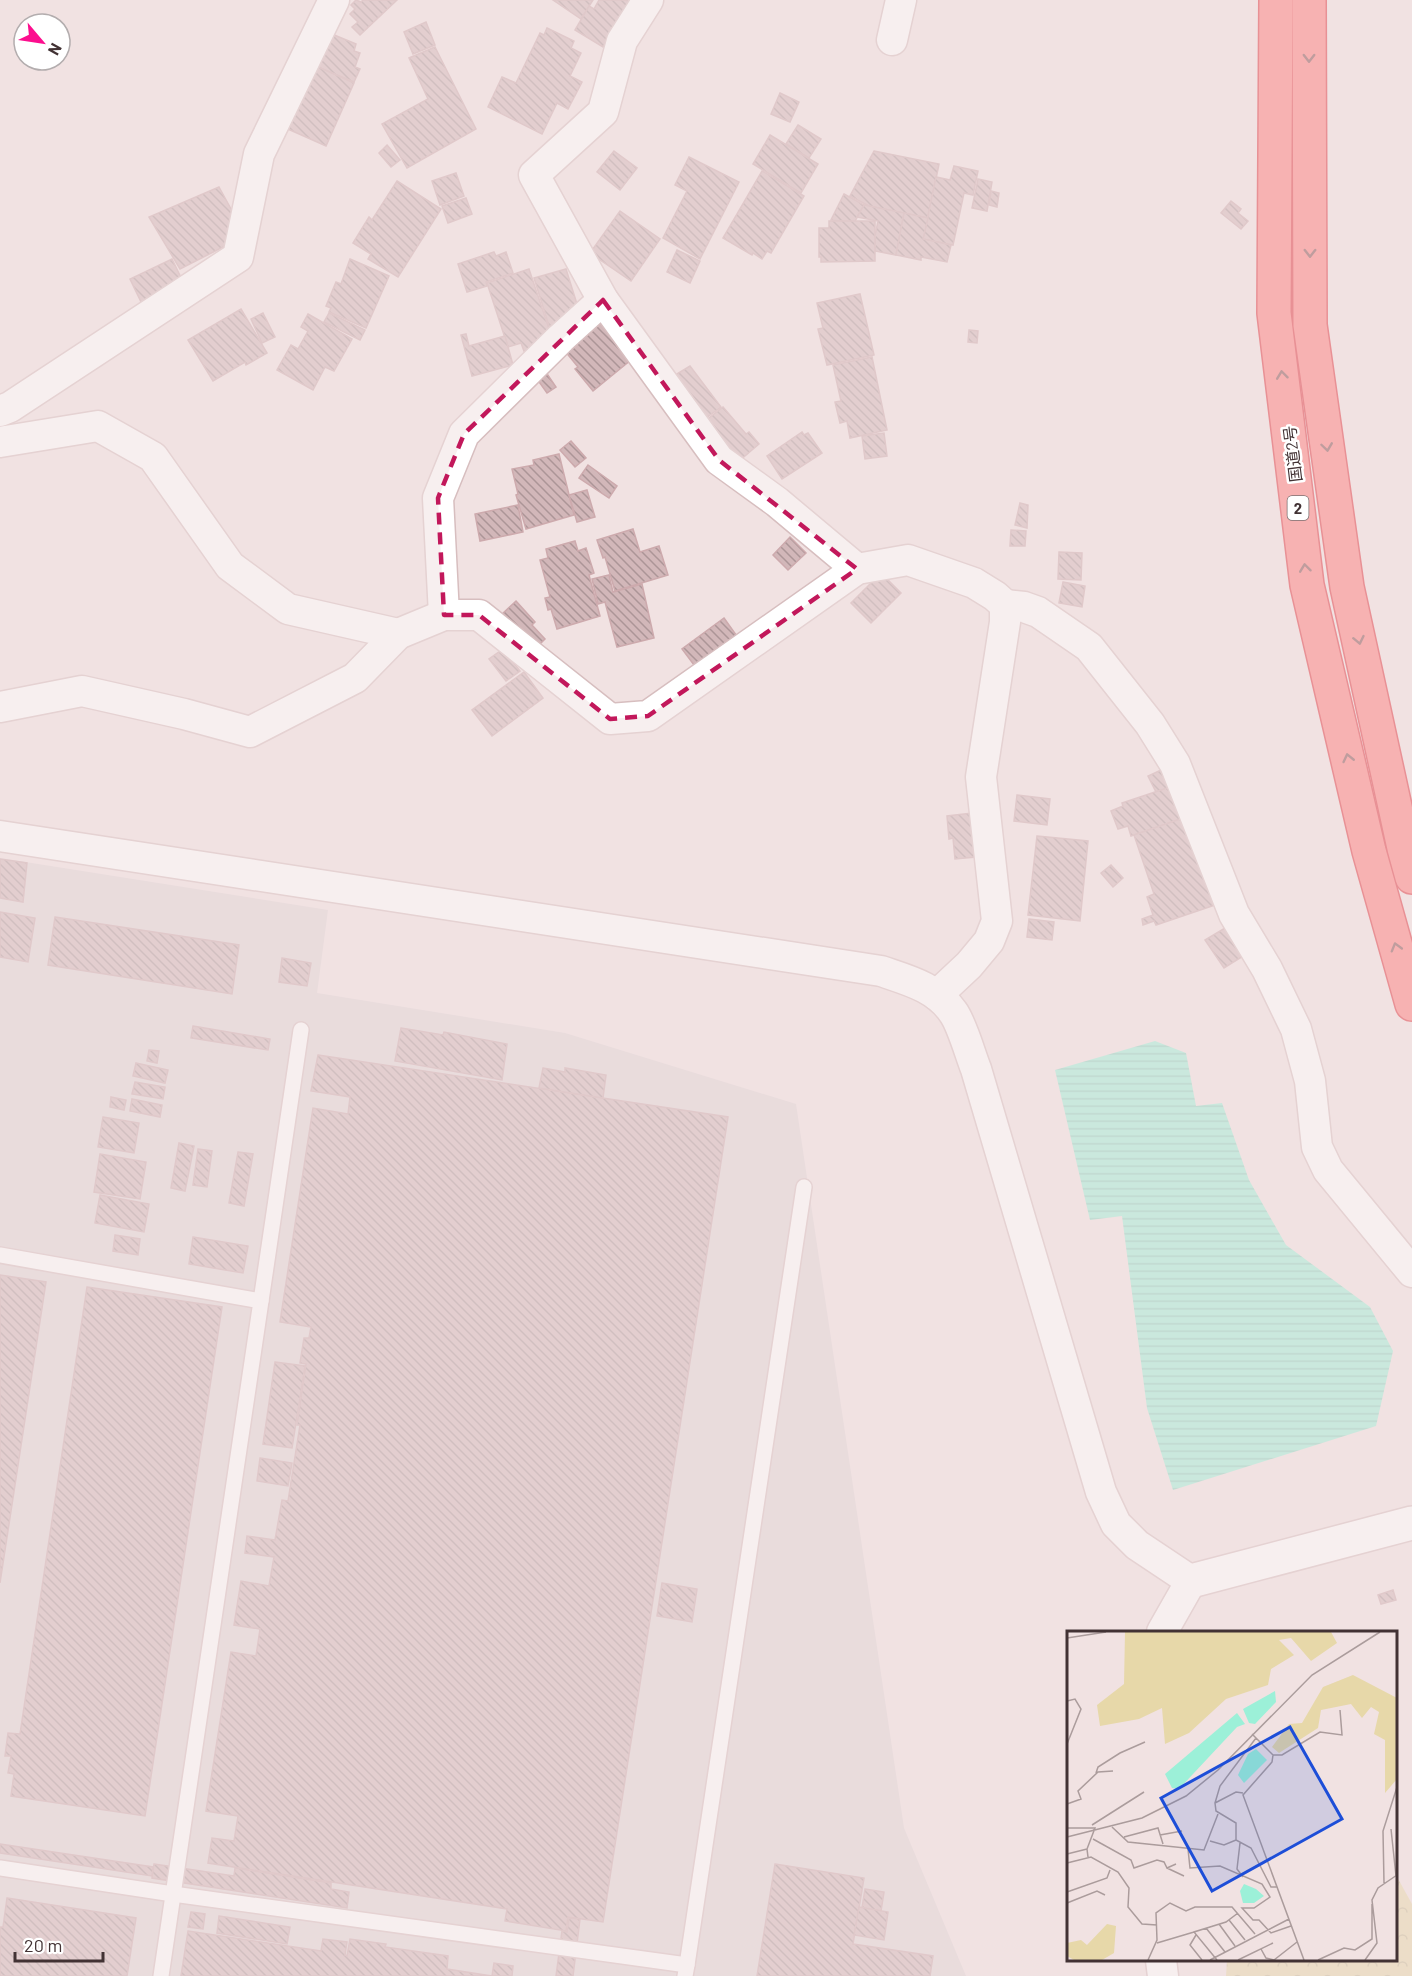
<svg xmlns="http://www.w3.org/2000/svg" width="1412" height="1976" font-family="Barlow,'Noto Sans JP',sans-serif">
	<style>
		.industrial { fill: #e0d4d6 }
		.forest { fill: url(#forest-crowns) }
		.water { fill: url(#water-rules) }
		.building { fill: url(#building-back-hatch); stroke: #cdaaad; stroke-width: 1.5 }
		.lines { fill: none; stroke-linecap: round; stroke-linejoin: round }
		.service-casing { stroke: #d7bebf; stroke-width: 18 }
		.minor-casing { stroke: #d7bebf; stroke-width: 33 }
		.tertiary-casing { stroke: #d7bebf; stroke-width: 36 }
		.trunk-casing { stroke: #de2f39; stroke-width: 36 }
		.service { stroke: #fff; stroke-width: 15 }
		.minor { stroke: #fff; stroke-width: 30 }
		.tertiary { stroke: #fff; stroke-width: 33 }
		.trunk { stroke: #ff7878; stroke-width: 33 }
		.oneway { stroke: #844a4c }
		.marked { fill: none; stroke: #c2185b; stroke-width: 4.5; stroke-dasharray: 12 8; stroke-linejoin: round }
		.labels { text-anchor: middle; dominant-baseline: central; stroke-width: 5; stroke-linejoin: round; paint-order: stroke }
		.shield { fill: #fff; stroke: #7b7071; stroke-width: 1.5 }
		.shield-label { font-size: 15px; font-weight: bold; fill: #423234 }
		.street-label { font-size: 16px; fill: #423234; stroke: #fff }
		.inset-road { fill: none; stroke: #ab9c9c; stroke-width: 1.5 }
		.view { fill: #1d4ed8; fill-opacity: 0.15; stroke: #1d4ed8; stroke-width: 3 }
		.inset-edge { fill: none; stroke: #423234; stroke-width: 3 }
	</style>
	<defs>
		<pattern id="forest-crowns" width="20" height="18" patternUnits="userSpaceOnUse" patternTransform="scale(1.5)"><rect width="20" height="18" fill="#e7d8a9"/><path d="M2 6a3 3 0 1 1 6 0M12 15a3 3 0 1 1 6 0" fill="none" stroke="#c7ba92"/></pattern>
		<pattern id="water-rules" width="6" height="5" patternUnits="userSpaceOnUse" patternTransform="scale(1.5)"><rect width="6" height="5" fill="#9cf0d8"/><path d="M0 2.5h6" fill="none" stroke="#88ceba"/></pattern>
		<pattern id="building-back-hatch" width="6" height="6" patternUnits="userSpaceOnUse" patternTransform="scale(1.5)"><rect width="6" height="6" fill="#d2b7b9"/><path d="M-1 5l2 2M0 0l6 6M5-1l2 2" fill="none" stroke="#ac9597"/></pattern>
	</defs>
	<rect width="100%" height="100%" fill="#f1e2e2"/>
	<path class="industrial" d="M 0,858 L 328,910 L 317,993 L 565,1033 L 796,1104 L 904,1828 L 966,1976 L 0,1976 Z"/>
	<path class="forest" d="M 1396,1875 L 1412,1904 L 1412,1976 L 1226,1976 L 1227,1960 L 1396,1960 Z"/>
	<path class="water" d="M 1155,1041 L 1186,1053 L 1196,1106 L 1222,1103 L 1249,1180 L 1286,1245 L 1370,1307 L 1393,1351 L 1376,1426 L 1173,1490 L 1147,1408 L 1122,1216 L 1090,1220 L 1055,1070 Z"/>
	<g class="building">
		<path d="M 356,0 L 361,2 L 363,0 L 397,0 L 360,35 L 352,27 L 358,22 L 350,14 L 355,9 L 351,5 Z"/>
		<path d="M 553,0 L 593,0 L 581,19 Z"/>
		<path d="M 599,0 L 626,0 L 630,2 L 603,47 L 575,30 L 589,6 L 594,9 Z"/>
		<path d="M 426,22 L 435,45 L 413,54 L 404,32 Z"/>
		<path d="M 547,28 L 574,41 L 571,48 L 581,53 L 570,76 L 582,82 L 568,109 L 557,103 L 542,134 L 488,107 L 502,77 L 516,83 L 540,33 L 544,35 Z"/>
		<path d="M 327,32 L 356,44 L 354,51 L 360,53 L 355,67 L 360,69 L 354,82 L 313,65 Z"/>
		<path d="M 435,47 L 476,129 L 407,168 L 382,124 L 428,99 L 409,58 Z"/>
		<path d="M 316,66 L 354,83 L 326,146 L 288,129 Z"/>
		<path d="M 780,93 L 799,102 L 790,122 L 771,114 Z"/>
		<path d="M 798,125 L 821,139 L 809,158 L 786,144 Z"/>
		<path d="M 770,135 L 818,164 L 801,193 L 753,164 Z"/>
		<path d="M 387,145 L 400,160 L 391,167 L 379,153 Z"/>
		<path d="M 614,151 L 637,168 L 620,190 L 597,172 Z"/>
		<path d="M 874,151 L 939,164 L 928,218 L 869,206 L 850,196 Z"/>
		<path d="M 689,157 L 739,182 L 700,259 L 663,238 L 687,191 L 675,185 Z"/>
		<path d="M 954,166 L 978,171 L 973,195 L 964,193 L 953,245 L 923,239 L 936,177 L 950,180 Z"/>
		<path d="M 762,171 L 804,196 L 771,253 L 767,251 L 762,259 L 753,253 L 752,255 L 723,238 Z"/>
		<path d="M 456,173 L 464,196 L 440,205 L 432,181 Z"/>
		<path d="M 978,179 L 992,182 L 987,211 L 972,208 Z"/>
		<path d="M 397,181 L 441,209 L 398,277 L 368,259 L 371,254 L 353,243 L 369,217 L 372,220 Z"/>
		<path d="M 219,187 L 236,218 L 231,243 L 180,269 L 149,217 Z"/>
		<path d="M 991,191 L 999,193 L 997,207 L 989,205 Z"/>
		<path d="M 844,194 L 864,205 L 854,223 L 831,220 Z"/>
		<path d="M 466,198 L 472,214 L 448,223 L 442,206 Z"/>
		<path d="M 1231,201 L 1241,209 L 1238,213 L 1248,221 L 1241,229 L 1221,213 Z"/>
		<path d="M 864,205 L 904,213 L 896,255 L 875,251 L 875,236 L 878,221 L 857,217 Z"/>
		<path d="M 620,211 L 660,239 L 631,281 L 590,253 Z"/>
		<path d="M 904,213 L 928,218 L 923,239 L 951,245 L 947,262 L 921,257 L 921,260 L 896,255 Z"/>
		<path d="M 829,221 L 875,221 L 875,261 L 821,262 L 821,257 L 819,257 L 819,228 L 829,228 Z"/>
		<path d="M 677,250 L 700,261 L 690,283 L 667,272 Z"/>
		<path d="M 494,252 L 496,256 L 506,252 L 513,273 L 486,282 L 487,286 L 467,292 L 458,264 Z"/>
		<path d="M 172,259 L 185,286 L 143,306 L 130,279 Z"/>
		<path d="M 350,259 L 389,276 L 366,328 L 329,312 L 331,308 L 326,306 L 336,282 L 341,284 Z"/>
		<path d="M 529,269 L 551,335 L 536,340 L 538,347 L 524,351 L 521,343 L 508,347 L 487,283 Z"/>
		<path d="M 566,269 L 582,320 L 550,329 L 534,278 Z"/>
		<path d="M 860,294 L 874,355 L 827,365 L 818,329 L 823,328 L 817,303 Z"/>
		<path d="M 241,309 L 267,353 L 246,365 L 245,362 L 213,381 L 188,340 Z"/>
		<path d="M 263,313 L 275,337 L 262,343 L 251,319 Z"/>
		<path d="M 329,313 L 365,330 L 360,340 L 324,322 Z"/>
		<path d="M 308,314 L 352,339 L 334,371 L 325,367 L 313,390 L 277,370 L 291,345 L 298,349 L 308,331 L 301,327 Z"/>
		<path d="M 601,322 L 631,360 L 593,391 L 575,369 L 578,367 L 565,351 Z"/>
		<path d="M 969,330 L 978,331 L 977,343 L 968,342 Z"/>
		<path d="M 466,334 L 469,346 L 505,336 L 513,365 L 472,376 L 461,335 Z"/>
		<path d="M 872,357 L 887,430 L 850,438 L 847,421 L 840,423 L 835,402 L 841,401 L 833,365 Z"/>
		<path d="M 541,365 L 556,387 L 547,393 L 532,372 Z"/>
		<path d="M 690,366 L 721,407 L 699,423 L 667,380 Z"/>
		<path d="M 723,407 L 746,434 L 749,432 L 759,444 L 738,462 L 705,421 Z"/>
		<path d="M 802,432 L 804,435 L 808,433 L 822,453 L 782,479 L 767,456 Z"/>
		<path d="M 884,433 L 887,456 L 865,459 L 862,436 Z"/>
		<path d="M 571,441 L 586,458 L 575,467 L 560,450 Z"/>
		<path d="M 559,454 L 574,515 L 526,529 L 516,495 L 518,494 L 512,469 L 534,465 L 533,460 Z"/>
		<path d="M 588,465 L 617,486 L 609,498 L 579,478 Z"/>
		<path d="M 587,490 L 595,517 L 577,522 L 569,495 Z"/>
		<path d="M 1020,503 L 1028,505 L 1027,528 L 1015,525 Z"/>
		<path d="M 518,505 L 523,532 L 480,541 L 475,514 Z"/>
		<path d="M 633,529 L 640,552 L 659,546 L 668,575 L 615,591 L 605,557 L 603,558 L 597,540 Z"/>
		<path d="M 1011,530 L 1026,531 L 1025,546 L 1010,546 Z"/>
		<path d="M 790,537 L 806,553 L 788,570 L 773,555 Z"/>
		<path d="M 575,541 L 578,551 L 586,548 L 594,573 L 589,575 L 600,616 L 557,629 L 551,609 L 548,610 L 545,598 L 550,597 L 540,560 L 548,558 L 546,549 Z"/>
		<path d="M 1059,552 L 1082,553 L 1081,580 L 1058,579 Z"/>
		<path d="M 881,573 L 901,593 L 871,623 L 851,603 Z"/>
		<path d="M 609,575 L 613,592 L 642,584 L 654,638 L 617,647 L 605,602 L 598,604 L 592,579 Z"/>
		<path d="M 1063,582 L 1085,586 L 1082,607 L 1059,603 Z"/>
		<path d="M 516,601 L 535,622 L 532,625 L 545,639 L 533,651 L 500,616 Z"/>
		<path d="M 724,618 L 739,639 L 697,669 L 682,649 Z"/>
		<path d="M 503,649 L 520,671 L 506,681 L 489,659 Z"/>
		<path d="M 524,672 L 543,698 L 492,736 L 472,710 Z"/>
		<path d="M 1161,770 L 1169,788 L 1156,792 L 1148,776 Z"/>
		<path d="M 1170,787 L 1181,819 L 1131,836 L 1128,826 L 1118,829 L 1111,811 L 1123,806 L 1122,803 Z"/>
		<path d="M 1017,795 L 1050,799 L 1047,825 L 1014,821 Z"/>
		<path d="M 972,813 L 976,857 L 955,859 L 953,838 L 949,839 L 947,816 Z"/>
		<path d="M 1186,817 L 1215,905 L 1156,925 L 1154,921 L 1143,925 L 1142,919 L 1153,915 L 1147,897 L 1154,894 L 1134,835 Z"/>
		<path d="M 1037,836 L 1088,841 L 1080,921 L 1028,915 Z"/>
		<path d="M 0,859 L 27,863 L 23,902 L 0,898 Z"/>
		<path d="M 1111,865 L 1123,878 L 1113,887 L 1101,873 Z"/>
		<path d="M 0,912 L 35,918 L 28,962 L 0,957 Z"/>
		<path d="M 55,917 L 239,945 L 232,994 L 48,965 Z"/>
		<path d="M 1029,919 L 1054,922 L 1052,940 L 1027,937 Z"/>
		<path d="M 1230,925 L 1248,953 L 1224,968 L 1205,940 Z"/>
		<path d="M 282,958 L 311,963 L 307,986 L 279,982 Z"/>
		<path d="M 193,1026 L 270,1039 L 268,1050 L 191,1038 Z"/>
		<path d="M 401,1028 L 443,1035 L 444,1032 L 507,1044 L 502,1080 L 395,1061 Z"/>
		<path d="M 149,1050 L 159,1051 L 157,1063 L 147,1061 Z"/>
		<path d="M 318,1055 L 728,1117 L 603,1922 L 568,1917 L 566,1931 L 505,1921 L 507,1909 L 208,1863 L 212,1838 L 234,1841 L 238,1816 L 206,1811 L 231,1652 L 256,1656 L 260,1629 L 234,1625 L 241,1581 L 269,1586 L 274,1557 L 245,1553 L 247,1536 L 275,1540 L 282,1500 L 288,1501 L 300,1425 L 297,1425 L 306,1364 L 300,1363 L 304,1338 L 309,1338 L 311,1327 L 280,1322 L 313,1108 L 348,1114 L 350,1097 L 311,1091 Z"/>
		<path d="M 136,1063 L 168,1070 L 165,1083 L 133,1076 Z"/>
		<path d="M 543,1068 L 565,1072 L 565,1068 L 606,1075 L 603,1098 L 539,1088 Z"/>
		<path d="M 135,1082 L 165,1087 L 163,1099 L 132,1094 Z"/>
		<path d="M 111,1097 L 126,1100 L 124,1110 L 110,1107 Z"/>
		<path d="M 132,1099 L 162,1105 L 160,1117 L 130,1111 Z"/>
		<path d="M 103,1117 L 139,1123 L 134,1153 L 98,1147 Z"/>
		<path d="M 179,1143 L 194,1146 L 185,1191 L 171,1188 Z"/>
		<path d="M 198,1149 L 212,1151 L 207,1187 L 193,1185 Z"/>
		<path d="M 238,1152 L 253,1154 L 244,1206 L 229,1203 Z"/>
		<path d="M 100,1154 L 146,1162 L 140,1199 L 94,1192 Z"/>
		<path d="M 100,1195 L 149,1204 L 144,1232 L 95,1223 Z"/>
		<path d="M 115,1235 L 140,1239 L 138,1255 L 113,1251 Z"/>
		<path d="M 193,1237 L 248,1246 L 243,1273 L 189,1264 Z"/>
		<path d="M 0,1275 L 46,1282 L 0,1583 Z"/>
		<path d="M 87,1287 L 222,1307 L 145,1816 L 11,1796 L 14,1774 L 8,1773 L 11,1756 L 5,1756 L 8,1733 L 20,1734 Z"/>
		<path d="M 275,1362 L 305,1366 L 292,1448 L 263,1444 Z"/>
		<path d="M 260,1458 L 292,1463 L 288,1486 L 257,1481 Z"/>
		<path d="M 662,1583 L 697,1589 L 692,1622 L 657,1616 Z"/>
		<path d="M 1393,1590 L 1396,1600 L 1381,1604 L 1378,1595 Z"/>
		<path d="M 0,1844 L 153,1867 L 152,1876 L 0,1853 Z"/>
		<path d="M 154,1864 L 234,1876 L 235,1868 L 331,1883 L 331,1889 L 349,1892 L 347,1908 L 152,1878 Z"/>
		<path d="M 775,1864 L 864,1878 L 853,1944 L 933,1956 L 930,1976 L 757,1976 Z"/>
		<path d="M 865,1889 L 884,1892 L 881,1911 L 862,1908 Z"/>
		<path d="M 7,1898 L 136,1918 L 127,1976 L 0,1976 L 0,1927 L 3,1927 Z"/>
		<path d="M 859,1907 L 888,1912 L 884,1940 L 854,1935 Z"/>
		<path d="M 191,1912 L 205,1914 L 203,1929 L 188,1927 Z"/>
		<path d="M 219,1916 L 290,1927 L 287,1944 L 217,1933 Z"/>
		<path d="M 569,1918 L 580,1919 L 573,1976 L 556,1976 L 562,1931 L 567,1932 Z"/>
		<path d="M 188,1931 L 321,1951 L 323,1939 L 347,1942 L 345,1955 L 347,1956 L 350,1939 L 386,1944 L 385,1947 L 448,1956 L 447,1969 L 492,1976 L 494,1963 L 513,1966 L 512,1976 L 181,1976 Z"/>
	</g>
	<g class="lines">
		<g class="service-casing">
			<g id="service">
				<path d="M 0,1255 L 261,1301 L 161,1976"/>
				<path d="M 261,1301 L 301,1030"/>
				<path d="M 0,1868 L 173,1894 L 687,1965 L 685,1976"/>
				<path d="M 687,1965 L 804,1187"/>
			</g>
		</g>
		<g class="minor-casing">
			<g id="minor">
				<path d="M 648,0 L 622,41 L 603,112 L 534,175 L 603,300 L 719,460 L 777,502 L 857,569"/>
				<path d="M 892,40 L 901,0"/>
				<path d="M 0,411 L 10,407 L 238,257 L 259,154 L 334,0"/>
				<path d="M 0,442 L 98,426 L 153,457 L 230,566 L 288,609 L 398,634"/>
				<path d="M 1005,605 L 1024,607 L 1038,612 L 1089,647 L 1150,724 L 1175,764 L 1234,914 L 1267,969 L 1296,1029 L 1310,1081 L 1317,1147 L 1328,1170 L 1412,1272"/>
				<path d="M 444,615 L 438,498 L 464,434 L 561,338 L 603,300"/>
				<path d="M 0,707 L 82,691 L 184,714 L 250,732 L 355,678 L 398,634 L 444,615 L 479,615 L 610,719 L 648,716 L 857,569 L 908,560 L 974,583 L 995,596 L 1005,605 L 1005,622 L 981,777 L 997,921 L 989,941 L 969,965 L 937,995"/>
				<path d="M 0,836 L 881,971 C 907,980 936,987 953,1012 C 962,1024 970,1054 976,1069 L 1101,1492 L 1116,1524 L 1137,1545 L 1191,1581 L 1162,1632"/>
				<path d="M 1161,1960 L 1163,1976"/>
			</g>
		</g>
		<g class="tertiary-casing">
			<path id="tertiary" d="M 1191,1581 L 1412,1523"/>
		</g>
		<g class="trunk-casing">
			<g id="trunk">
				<path d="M 1276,0 L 1274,313 L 1307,585 L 1369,851 L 1412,1004"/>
				<path d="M 1309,0 L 1310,325 L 1347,587 L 1404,848 L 1412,877"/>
			</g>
		</g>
		<use href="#service" class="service"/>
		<use href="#minor" class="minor"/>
		<use href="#tertiary" class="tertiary"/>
		<use href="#trunk" class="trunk"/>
	</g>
	<defs><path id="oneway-chevron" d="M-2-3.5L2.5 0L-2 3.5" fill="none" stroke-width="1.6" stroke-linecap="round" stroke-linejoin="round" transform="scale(1.5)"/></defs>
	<g class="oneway">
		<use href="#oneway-chevron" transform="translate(1309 58) rotate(90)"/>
		<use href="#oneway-chevron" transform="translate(1310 253) rotate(90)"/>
		<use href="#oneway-chevron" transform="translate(1282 375) rotate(-97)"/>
		<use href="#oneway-chevron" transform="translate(1327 447) rotate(82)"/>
		<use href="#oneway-chevron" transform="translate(1305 568) rotate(-97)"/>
		<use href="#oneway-chevron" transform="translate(1359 640) rotate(78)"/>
		<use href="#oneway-chevron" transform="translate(1348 758) rotate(-103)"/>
		<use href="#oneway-chevron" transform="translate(1396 947) rotate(-106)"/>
	</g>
	<path d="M0 0H1412V1976H0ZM 603,300 L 719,460 L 857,569 L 648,716 L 610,719 L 479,615 L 444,615 L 438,498 L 464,434 Z" fill="#f1e2e2" fill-opacity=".55" fill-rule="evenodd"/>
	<path class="marked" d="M 603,300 L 719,460 L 857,569 L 648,716 L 610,719 L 479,615 L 444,615 L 438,498 L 464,434 Z"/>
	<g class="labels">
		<rect class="shield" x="1287.5" y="496" width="21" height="24" rx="4.5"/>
		<g class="shield-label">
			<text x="1298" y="508">2</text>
		</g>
		<g class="street-label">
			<text transform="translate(1292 454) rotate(-97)">国道2号</text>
		</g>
	</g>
	<g transform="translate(1067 1631)">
		<rect width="330" height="330" fill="#f1e2e2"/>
		<path d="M 58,1 L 264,1 L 270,12 L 244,30 L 224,7 L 212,9 L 227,24 L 204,38 L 201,54 L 159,68 L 122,102 L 98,113 L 95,77 L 72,88 L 33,95 L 30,74 L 57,53 ZM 286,44 L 330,67 L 330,148 L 318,162 L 318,109 L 307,103 L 312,81 L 304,76 L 295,87 L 284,73 L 254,79 L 251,97 L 212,122 L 205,116 L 222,93 L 235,92 L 256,56 ZM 40,293 L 49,295 L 47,322 L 35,329 L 7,329 L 0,325 L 0,312 L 14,309 L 20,314 Z" fill="#e7d8a9"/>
		<path d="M 208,60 L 209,71 L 188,93 L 182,92 L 176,78 ZM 170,82 L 178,93 L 170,96 L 112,158 L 105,157 L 98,143 ZM 189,118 L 200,129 L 177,152 L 171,144 L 181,123 ZM 177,253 L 189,258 L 197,265 L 187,272 L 176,272 L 173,260 Z" fill="#9cf0d8"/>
		<path class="inset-road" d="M 0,7 L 39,1M 0,70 L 8,68 L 14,78 L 0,113M 185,103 L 206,124 L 215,124 L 253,101 L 275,104 L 273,79M 206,124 L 205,131 L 176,164 L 237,329M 29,142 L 31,136 L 53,122 L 78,111M 176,162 L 169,161 L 148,172 L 149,180 L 169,192 L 169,209 L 184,217 L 204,256 L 210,256M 148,172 L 153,155 L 189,107M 0,173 L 14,168 L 11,160 L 31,141 L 46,140M 25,194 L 77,161M 45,196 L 61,211 L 137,219 L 151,183M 0,197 L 28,197 L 20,218 L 21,226M 324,198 L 329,245M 93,204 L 115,200M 0,206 L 75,187 L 119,165 L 151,139 L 245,44 L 313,1M 57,206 L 91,197 L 96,213M 26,208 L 64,229 L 67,237 L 90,229 L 97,231 L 100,237 L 109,233M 143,210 L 157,214 L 169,209M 173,212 L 170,238 L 176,246M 121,218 L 123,237 L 153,235 L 195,253 L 203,266 L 187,277 L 175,277 L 186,289 L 192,289 L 204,302 L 224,295M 0,223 L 20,218M 0,232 L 24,226 L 51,241 L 62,257 L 61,276 L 75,293 L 90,294M 100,237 L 117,245M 317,252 L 316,200 L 330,156M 0,261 L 40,247 L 43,239M 0,272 L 30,260 L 38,264M 162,289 L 178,309M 152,293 L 168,315M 139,297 L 158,321M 129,304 L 123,314 L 135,329M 90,312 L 127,301M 194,318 L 199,327 L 207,329 L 230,311M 81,329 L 90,309 L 89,282 L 103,272 L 119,280 L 128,276 L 165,276 L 188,303M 143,329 L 222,288M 150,329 L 127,301 L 159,291 L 171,282M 171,329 L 206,312M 251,329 L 277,317 L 288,319 L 305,308 L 305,273M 298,329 L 310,312 L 305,269 L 311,257 L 330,244"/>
		<path class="view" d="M 223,96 L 275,188 L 145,260 L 94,167 Z"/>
		<rect width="330" height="330" class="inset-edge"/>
	</g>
	<g transform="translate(42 42) rotate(119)"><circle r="28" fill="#ffffff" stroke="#b3adae" stroke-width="1.5"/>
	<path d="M0-4.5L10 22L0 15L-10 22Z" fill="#fc0e8e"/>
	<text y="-9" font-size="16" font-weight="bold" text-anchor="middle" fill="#423234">N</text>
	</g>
	<path d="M15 1952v9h88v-9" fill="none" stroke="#423234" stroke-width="3"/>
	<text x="24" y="1952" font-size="18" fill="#423234" stroke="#ffffff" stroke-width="4.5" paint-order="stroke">20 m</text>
</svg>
